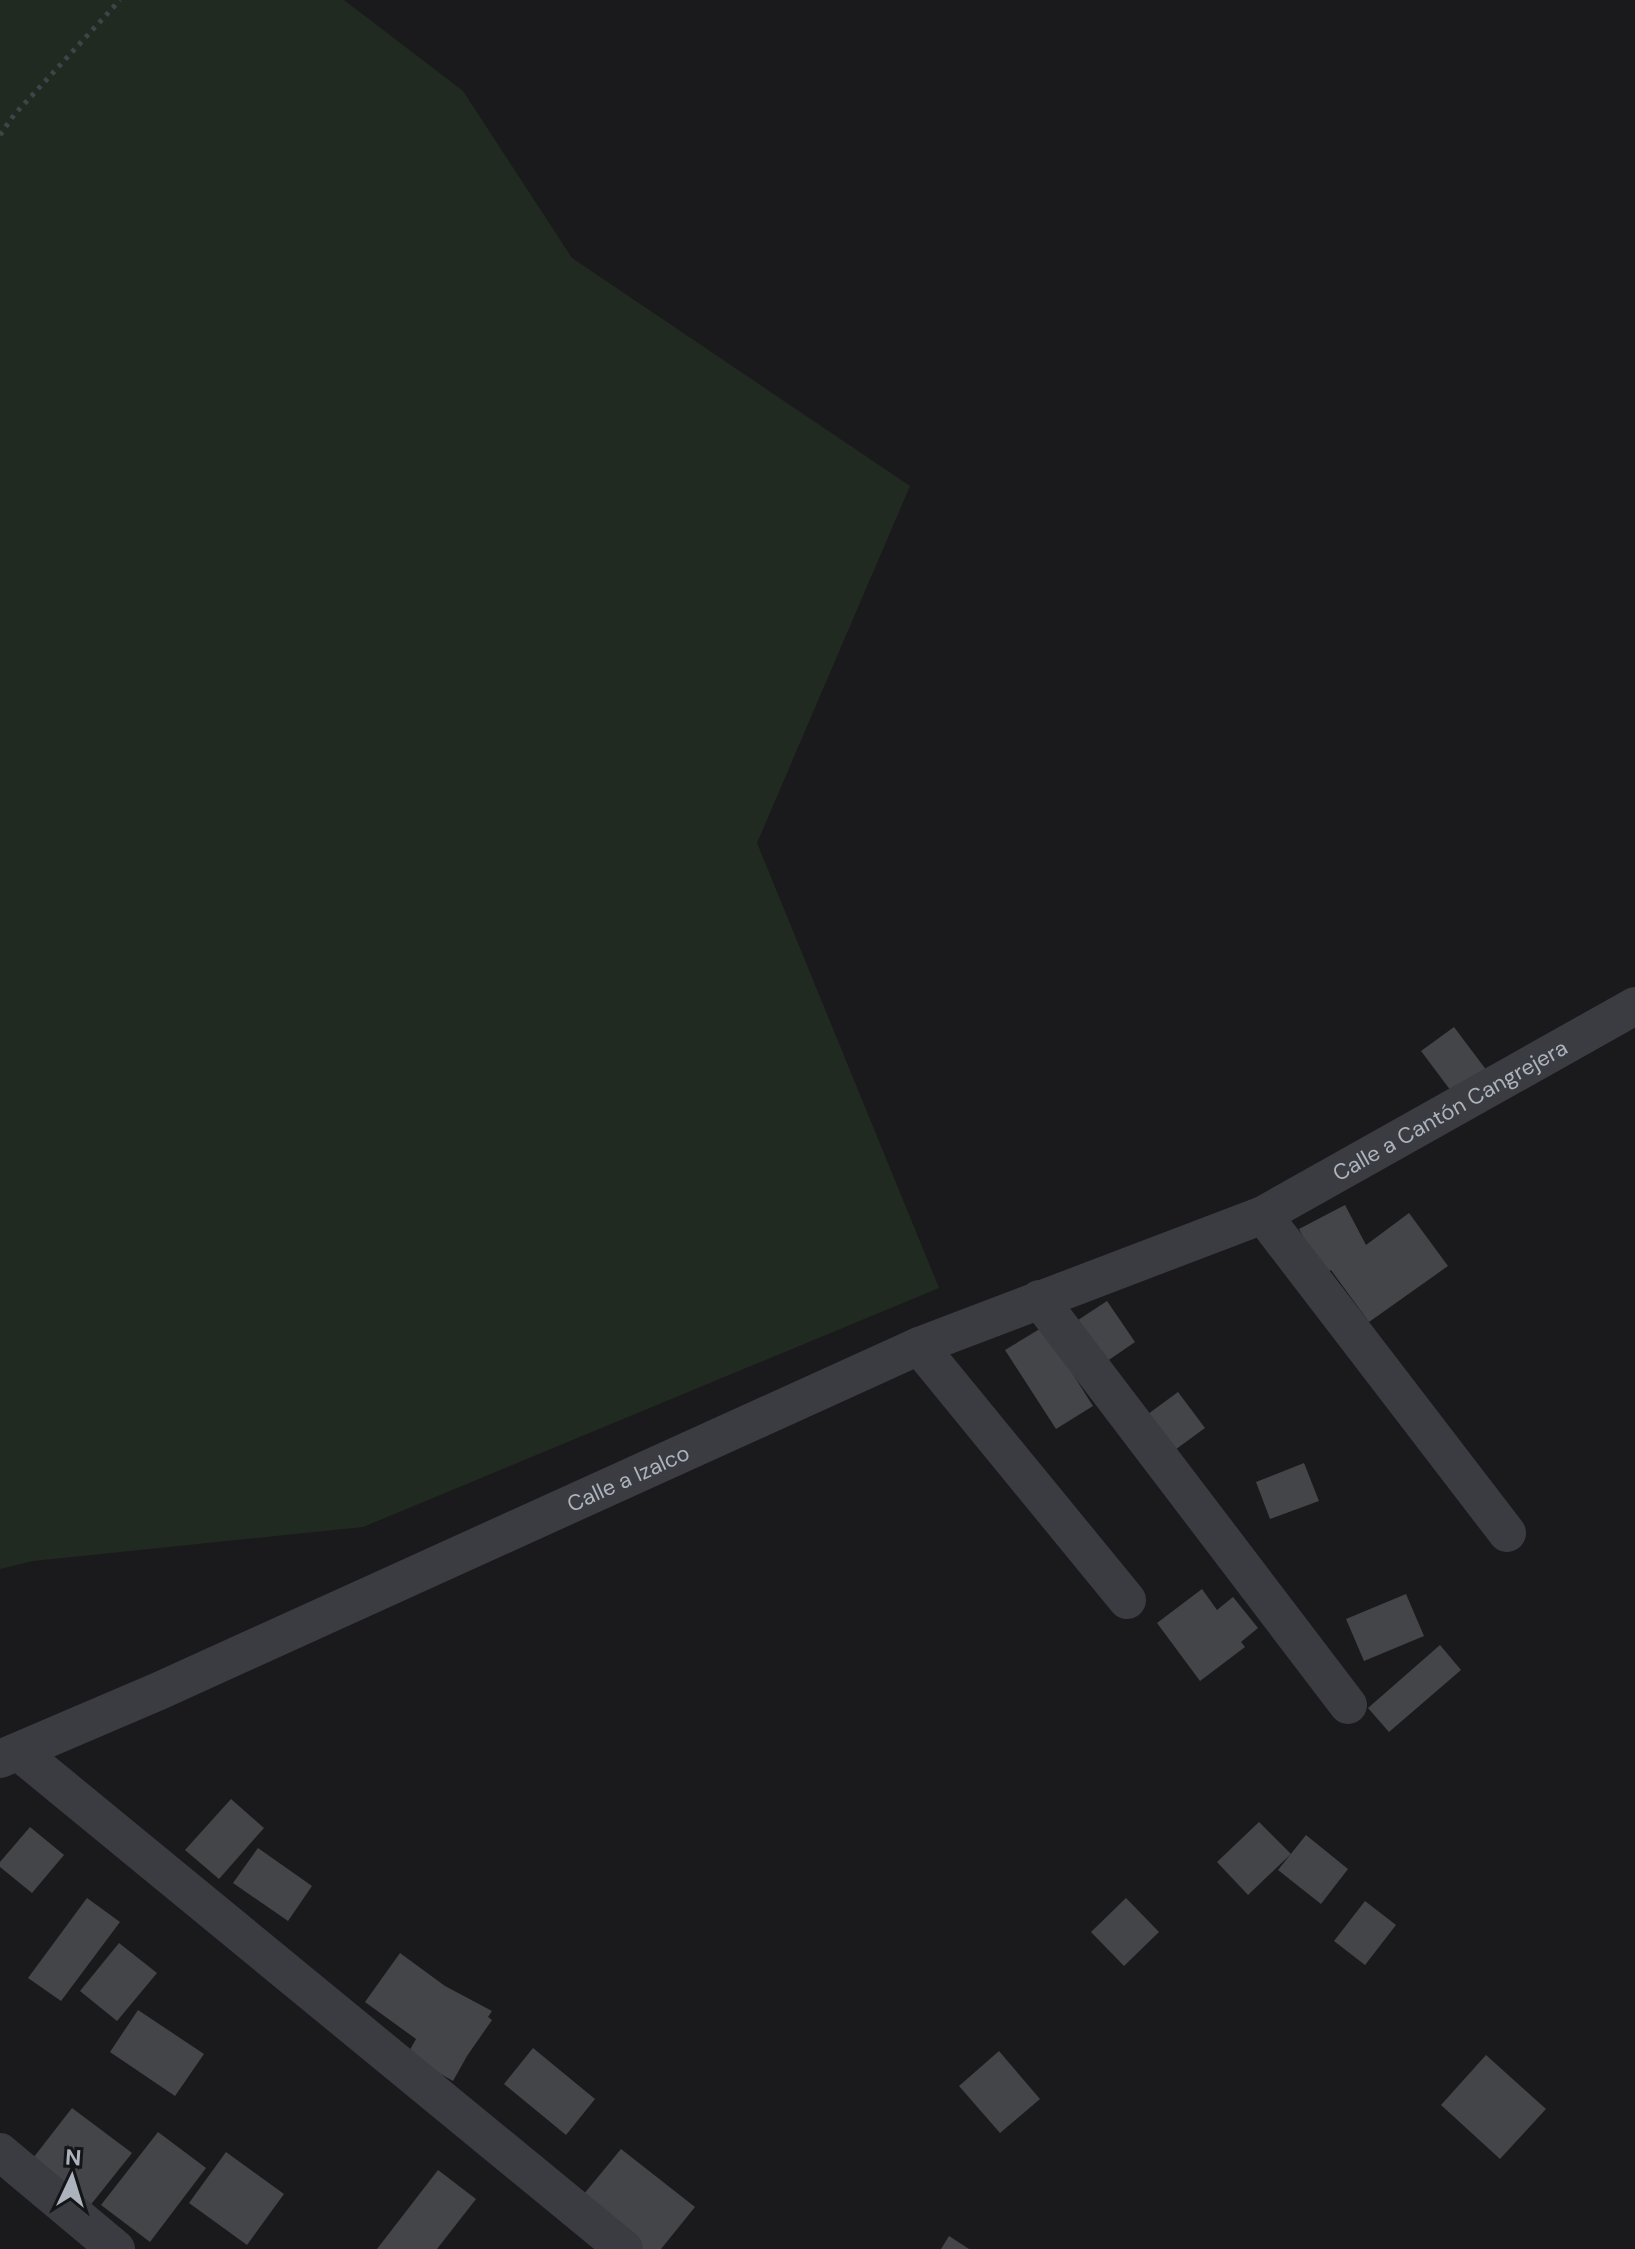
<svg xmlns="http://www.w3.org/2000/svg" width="1635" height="2249" font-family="'DM Sans',sans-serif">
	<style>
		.green { fill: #212a21 }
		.building { fill: #444549 }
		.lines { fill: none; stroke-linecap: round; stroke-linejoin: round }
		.path { stroke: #404448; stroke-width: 5; stroke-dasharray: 4 6; stroke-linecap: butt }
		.minor { stroke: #3a3c41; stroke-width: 38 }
		.labels { text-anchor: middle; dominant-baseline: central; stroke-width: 7; stroke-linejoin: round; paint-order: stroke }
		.street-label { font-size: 22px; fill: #acb3bc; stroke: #141517 }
	</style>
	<rect width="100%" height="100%" fill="#1a1a1c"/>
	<path class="green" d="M 0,0 L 344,0 L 463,91 L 572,258 L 910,486 L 757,843 L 939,1288 L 363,1527 L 33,1561 L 0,1569 Z"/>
	<g class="building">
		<path d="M 1454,1027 L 1487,1071 L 1454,1095 L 1421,1051 Z"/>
		<path d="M 1345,1205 L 1366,1245 L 1409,1213 L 1448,1266 L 1369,1322 L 1331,1270 L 1323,1275 L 1299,1229 Z"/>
		<path d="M 1107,1301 L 1135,1342 L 1103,1364 L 1075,1322 Z"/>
		<path d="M 1043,1327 L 1093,1406 L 1056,1429 L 1005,1350 Z"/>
		<path d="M 1178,1392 L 1205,1428 L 1168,1455 L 1140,1420 Z"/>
		<path d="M 1304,1463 L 1319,1501 L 1270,1519 L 1256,1482 Z"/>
		<path d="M 1202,1589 L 1217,1610 L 1233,1597 L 1258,1628 L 1241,1642 L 1245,1647 L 1200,1681 L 1157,1623 Z"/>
		<path d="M 1406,1594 L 1424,1636 L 1364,1661 L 1346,1619 Z"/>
		<path d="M 1440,1645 L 1461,1670 L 1389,1732 L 1368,1708 Z"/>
		<path d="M 231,1799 L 264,1828 L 219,1879 L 185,1850 Z"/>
		<path d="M 1259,1822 L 1291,1854 L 1248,1895 L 1217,1862 Z"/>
		<path d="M 30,1827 L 64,1855 L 32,1893 L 0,1867 L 0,1862 Z"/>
		<path d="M 1306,1835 L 1348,1869 L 1321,1904 L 1278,1870 Z"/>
		<path d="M 258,1848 L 312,1886 L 288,1921 L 233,1883 Z"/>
		<path d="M 87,1898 L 120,1922 L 61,2001 L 28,1978 Z"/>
		<path d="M 1126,1898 L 1159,1932 L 1124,1966 L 1091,1932 Z"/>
		<path d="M 1365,1901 L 1396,1925 L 1365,1965 L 1334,1941 Z"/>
		<path d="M 119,1943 L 157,1973 L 117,2021 L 80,1991 Z"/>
		<path d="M 400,1953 L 445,1986 L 492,2011 L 488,2017 L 492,2020 L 467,2056 L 453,2081 L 407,2055 L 416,2039 L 365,2002 Z"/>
		<path d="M 138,2010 L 204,2054 L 175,2096 L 110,2052 Z"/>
		<path d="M 533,2048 L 595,2099 L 566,2135 L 504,2084 Z"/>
		<path d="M 999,2051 L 1040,2099 L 1000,2133 L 959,2086 Z"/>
		<path d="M 1486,2055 L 1546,2109 L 1500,2159 L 1441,2105 Z"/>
		<path d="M 72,2108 L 132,2153 L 89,2207 L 30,2162 Z"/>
		<path d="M 158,2132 L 206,2168 L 150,2242 L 101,2205 Z"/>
		<path d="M 621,2149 L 695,2207 L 661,2249 L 639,2249 L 579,2200 Z"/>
		<path d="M 226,2152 L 284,2194 L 247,2245 L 189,2203 Z"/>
		<path d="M 438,2170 L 476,2199 L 437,2249 L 377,2249 Z"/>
		<path d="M 949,2236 L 969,2249 L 941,2249 Z"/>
	</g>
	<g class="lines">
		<path class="path" d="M 0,135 L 14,115 L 120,0"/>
		<g class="minor">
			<path d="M 1263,1215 L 1507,1533"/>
			<path d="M 1039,1299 L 1348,1705"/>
			<path d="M 919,1346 L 1127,1600"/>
			<path d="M 19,1752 L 624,2249"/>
			<path id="s1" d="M 0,1759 L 159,1691 L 919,1346 L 1263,1215 L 1635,1006"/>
			<path d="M 0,2152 L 116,2249"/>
		</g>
	</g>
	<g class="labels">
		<g class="street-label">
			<text stroke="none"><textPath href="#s1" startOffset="1590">Calle a Cantón Cangrejera</textPath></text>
			<text stroke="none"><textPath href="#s1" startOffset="688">Calle a Izalco</textPath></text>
		</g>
	</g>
	<g transform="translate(72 2177) rotate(4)" stroke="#141517" stroke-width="6" paint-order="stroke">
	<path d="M0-6L14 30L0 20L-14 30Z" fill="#acb3bc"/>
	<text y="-12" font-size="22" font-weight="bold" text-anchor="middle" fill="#acb3bc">N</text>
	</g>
</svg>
